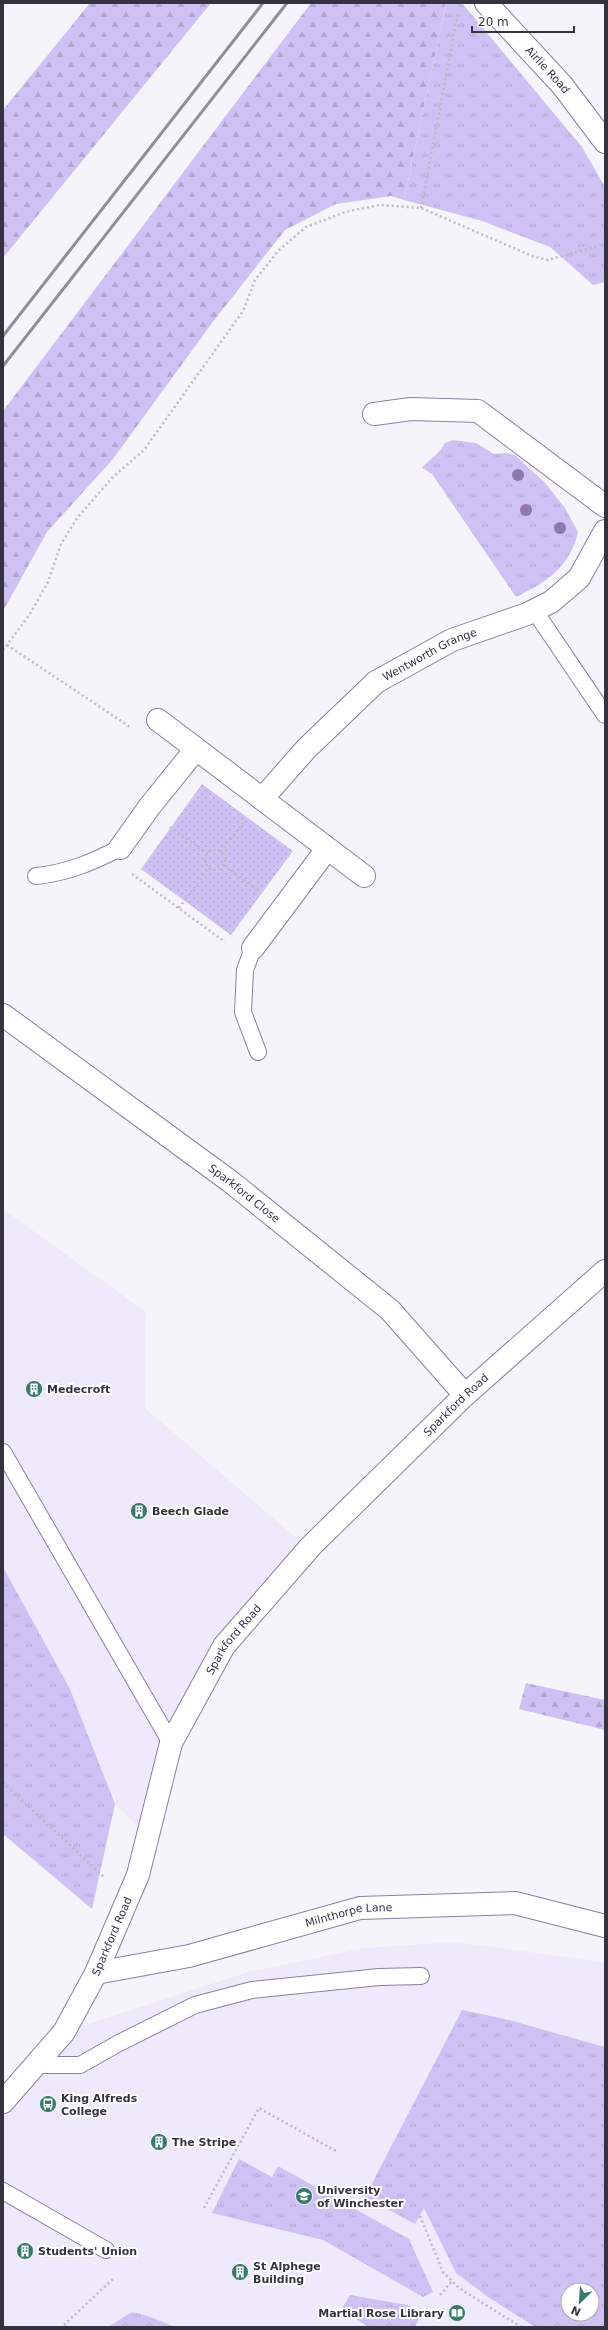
<svg xmlns="http://www.w3.org/2000/svg" width="608" height="2330" font-family="'DejaVu Sans',sans-serif">
	<style>
		.built { fill: #efeafb; fill-rule: evenodd }
		.grass { fill: url(#grass-tufts); fill-rule: evenodd }
		.forest { fill: url(#forest-firs) }
		.garden { fill: url(#garden-dots) }
		.lines { fill: none; stroke-linecap: round; stroke-linejoin: round }
		.service-casing { stroke: #8980a0; stroke-width: 18 }
		.minor-casing { stroke: #8980a0; stroke-width: 24 }
		.path { stroke: #bcbac2; stroke-width: 2.5; stroke-dasharray: 2 3; stroke-linecap: butt }
		.service { stroke: #fff; stroke-width: 16 }
		.minor { stroke: #fff; stroke-width: 22 }
		.rail { stroke: #908e98; stroke-width: 3 }
		.tree { fill: #9078ae }
		.labels { text-anchor: middle; dominant-baseline: central; stroke-width: 4; stroke-linejoin: round; paint-order: stroke }
		.street-label { font-size: 11px; fill: #363340; stroke: #fff }
		.poi-label { font-size: 11px; font-weight: bold; fill: #363340; stroke: #fff; text-anchor: start }
	</style>
	<defs>
		<pattern id="grass-tufts" width="24" height="20" patternUnits="userSpaceOnUse"><rect width="24" height="20" fill="#d0c1f4"/><path d="M3 7l-1-3M5 7V3M7 7l1-3M15 17l-1-3M17 17v-4M19 17l1-3" fill="none" stroke="#b3a6d2"/></pattern>
		<pattern id="forest-firs" width="22" height="20" patternUnits="userSpaceOnUse"><rect width="22" height="20" fill="#d0c1f4"/><path d="M5 1l3.5 6h-7zM16 11l3.5 6h-7z" fill="#b3a6d2"/></pattern>
		<pattern id="garden-dots" width="8" height="8" patternUnits="userSpaceOnUse"><rect width="8" height="8" fill="#d0c1f4"/><path d="M2 2h.1M6 6h.1" fill="none" stroke="#b3a6d2" stroke-width="1.8" stroke-linecap="round"/></pattern>
	</defs>
	<rect width="100%" height="100%" fill="#f6f4fb"/>
	<g class="built">
		<path d="M 3,1209 L 146,1312 L 145,1408 L 300,1541 L 216,1641 L 140,1829 L 115,1804 L 70,1689 L 3,1567 Z"/>
		<path d="M 454,1942 L 605,1962 L 605,2327 L 3,2327 L 3,2102 L 64,2032 L 248,1972 L 365,1948 ZM 568,2290 L 592,2290 L 592,2314 L 568,2314 Z"/>
	</g>
	<g class="grass">
		<path d="M 446,3 L 462,3 L 582,147 L 605,187 L 605,282 L 593,285 L 550,247 L 482,221 L 404,200 Z"/>
		<path d="M 453,440 L 476,443 L 494,454 L 507,453 L 515,455 L 545,483 L 565,508 L 578,532 C 570,567 547,582 516,597 L 432,474 L 422,468 C 430,458 439,455 445,443 Z"/>
		<path d="M 3,1567 L 70,1689 L 115,1804 L 92,1909 L 3,1834 Z"/>
		<path d="M 462,2010 L 505,2019 L 605,2047 L 605,2327 L 535,2327 L 488,2297 L 456,2273 L 424,2208 L 415,2224 L 365,2197 ZM 568,2290 L 592,2290 L 592,2314 L 568,2314 Z"/>
		<path d="M 239,2159 L 272,2177 L 278,2166 L 409,2239 L 433,2292 L 423,2297 L 323,2240 L 212,2213 Z"/>
		<path d="M 350,2295 L 408,2305 L 422,2313 L 415,2327 L 369,2327 L 341,2310 Z"/>
		<path d="M 132,2312 L 148,2316 L 175,2327 L 108,2327 Z"/>
	</g>
	<g class="forest">
		<path d="M 90,3 L 211,3 L 3,258 L 3,110 Z"/>
		<path d="M 311,3 L 446,3 L 404,200 L 391,196 L 336,204 L 285,230 L 212,323 L 113,459 L 47,532 L 3,611 L 3,411 Z"/>
		<path d="M 526,1683 L 605,1700 L 605,1730 L 519,1709 Z"/>
	</g>
	<path class="garden" d="M 202,784 L 293,851 L 231,935 L 141,869 Z"/>
	<g class="lines">
		<g class="service-casing">
			<g id="service">
				<path d="M 534,610 L 605,715"/>
				<path d="M 36,876 C 67,873 93,862 120,848"/>
				<path d="M 253,948 L 245,970 L 243,1012 L 258,1052"/>
				<path d="M 3,1452 L 171,1743"/>
				<path d="M 36,2065 L 80,2065 L 119,2043 L 195,2005 L 252,1990 L 379,1977 L 421,1976"/>
				<path d="M 3,2191 L 106,2250"/>
			</g>
		</g>
		<g class="minor-casing">
			<g id="minor">
				<path id="s1" d="M 486,3 L 562,85 L 605,142"/>
				<path d="M 374,414 L 411,409 L 478,411 L 605,506"/>
				<path d="M 158,720 L 364,876"/>
				<path id="s2" d="M 262,799 L 306,749 L 376,682 L 452,640 L 527,614 L 551,602 L 579,578 L 605,531"/>
				<path d="M 120,848 L 150,806 L 196,749"/>
				<path d="M 253,948 L 327,849"/>
				<path id="s3" d="M 3,1015 L 231,1182 L 390,1310 L 465,1395"/>
				<path id="s4" d="M 96,1973 L 189,1956 L 360,1908 L 515,1903 L 605,1926"/>
				<path id="s5" d="M 3,2102 L 64,2032 L 96,1973 L 138,1875 L 171,1743 L 224,1646 L 311,1546 L 465,1395 L 605,1271"/>
			</g>
		</g>
		<g class="path">
			<path d="M 421,208 L 458,13"/>
			<path d="M 7,645 L 130,727"/>
			<path d="M 3,650 L 30,614 L 48,582 L 61,544 L 78,517 L 112,478 L 144,450 L 243,311 L 255,280 L 279,250 L 306,227 L 345,212 L 380,205 L 421,208 L 532,256 L 548,260 L 605,244"/>
			<path d="M 170,827 L 208,854"/>
			<circle cx="215" cy="860" r="10"/>
			<path d="M 221,852 L 245,821"/>
			<path d="M 223,865 L 259,891"/>
			<path d="M 132,874 L 225,942"/>
			<path d="M 179,908 L 209,868"/>
			<path d="M 3,1783 L 105,1878"/>
			<path d="M 204,2208 L 259,2108 L 336,2151"/>
			<path d="M 420,2216 L 443,2272 L 459,2288 L 521,2327"/>
			<path d="M 440,2295 L 452,2281"/>
			<path d="M 64,2325 L 115,2277"/>
		</g>
		<use href="#service" class="service"/>
		<use href="#minor" class="minor"/>
		<g class="rail">
			<path d="M 3,336 L 263,3"/>
			<path d="M 3,366 L 287,3"/>
		</g>
	</g>
	<g class="tree">
		<circle cx="518" cy="475" r="6"/>
		<circle cx="526" cy="510" r="6"/>
		<circle cx="560" cy="528" r="6"/>
	</g>
	<defs>
		<g id="building-disc" transform="scale(0.9)"><circle r="9.5" fill="#387969" stroke="#fff"/><path d="M-4-6H4V6H1V3H-1V6H-4ZM-2.5-4.3h1.7v1.8h-1.7ZM.8-4.3h1.7v1.8H.8ZM-2.5-1h1.7V.8h-1.7ZM.8-1h1.7V.8H.8Z" fill="#fff"/></g>
		<g id="bus-disc" transform="scale(0.9)"><circle r="9.5" fill="#387969" stroke="#fff"/><path d="M-5-6H5V4H4V6H2V4H-2V6H-4V4H-5ZM-3.5-4V0h7V-4ZM-3.5 1.2v1.5H-2V1.2ZM2 1.2v1.5H3.5V1.2Z" fill="#fff"/></g>
		<g id="university-disc" transform="scale(0.9)"><circle r="9.5" fill="#387969" stroke="#fff"/><path d="M0-5L7-2L0 1L-7-2ZM-4 1L0 2.5L4 1V4Q0 6-4 4Z" fill="#fff"/></g>
		<g id="library-disc" transform="scale(0.9)"><circle r="9.5" fill="#387969" stroke="#fff"/><path d="M-6-4Q-3-5.5-.7-3.5V5Q-3 3-6 4ZM6-4Q3-5.5 .7-3.5V5Q3 3 6 4Z" fill="#fff"/></g>
	</defs>
	<g fill-rule="evenodd">
		<use href="#building-disc" x="34" y="1389"/>
		<use href="#building-disc" x="139" y="1511"/>
		<use href="#bus-disc" x="48" y="2104"/>
		<use href="#building-disc" x="159" y="2142"/>
		<use href="#university-disc" x="304" y="2196"/>
		<use href="#building-disc" x="25" y="2251"/>
		<use href="#building-disc" x="240" y="2272"/>
		<use href="#library-disc" x="457" y="2313"/>
	</g>
	<g class="labels">
		<g class="street-label">
			<text stroke="none"><textPath href="#s1" startOffset="91">Airlie Road</textPath></text>
			<text stroke="none"><textPath href="#s2" startOffset="224">Wentworth Grange</textPath></text>
			<text stroke="none"><textPath href="#s3" startOffset="300">Sparkford Close</textPath></text>
			<text stroke="none"><textPath href="#s5" startOffset="848">Sparkford Road</textPath></text>
			<text stroke="none"><textPath href="#s5" startOffset="524">Sparkford Road</textPath></text>
			<text stroke="none"><textPath href="#s4" startOffset="260">Milnthorpe Lane</textPath></text>
			<text stroke="none"><textPath href="#s5" startOffset="200">Sparkford Road</textPath></text>
		</g>
		<g class="poi-label">
			<text x="47" y="1389">Medecroft</text>
			<text x="152" y="1511">Beech Glade</text>
			<text x="61" y="2098">King Alfreds<tspan x="61" dy="13">College</tspan></text>
			<text x="172" y="2142">The Stripe</text>
			<text x="317" y="2190">University<tspan x="317" dy="13">of Winchester</tspan></text>
			<text x="38" y="2251">Students' Union</text>
			<text x="253" y="2266">St Alphege<tspan x="253" dy="13">Building</tspan></text>
			<text x="444" y="2313" text-anchor="end">Martial Rose Library</text>
		</g>
	</g>
	<rect width="608" height="2330" fill="none" stroke="#363340" stroke-width="8"/>
	<g transform="translate(580 2302) rotate(205)"><circle r="19" fill="#ffffff" stroke="#afadb3"/>
	<path d="M0-3L7 15L0 10L-7 15Z" fill="#387969"/>
	<text y="-6" font-size="11" font-weight="bold" text-anchor="middle" fill="#363340">N</text>
	</g>
	<path d="M472 26v6h102v-6" fill="none" stroke="#363340" stroke-width="2"/>
	<text x="478" y="26" font-size="12" fill="#363340" stroke="#ffffff" stroke-width="3" paint-order="stroke">20 m</text>
</svg>
